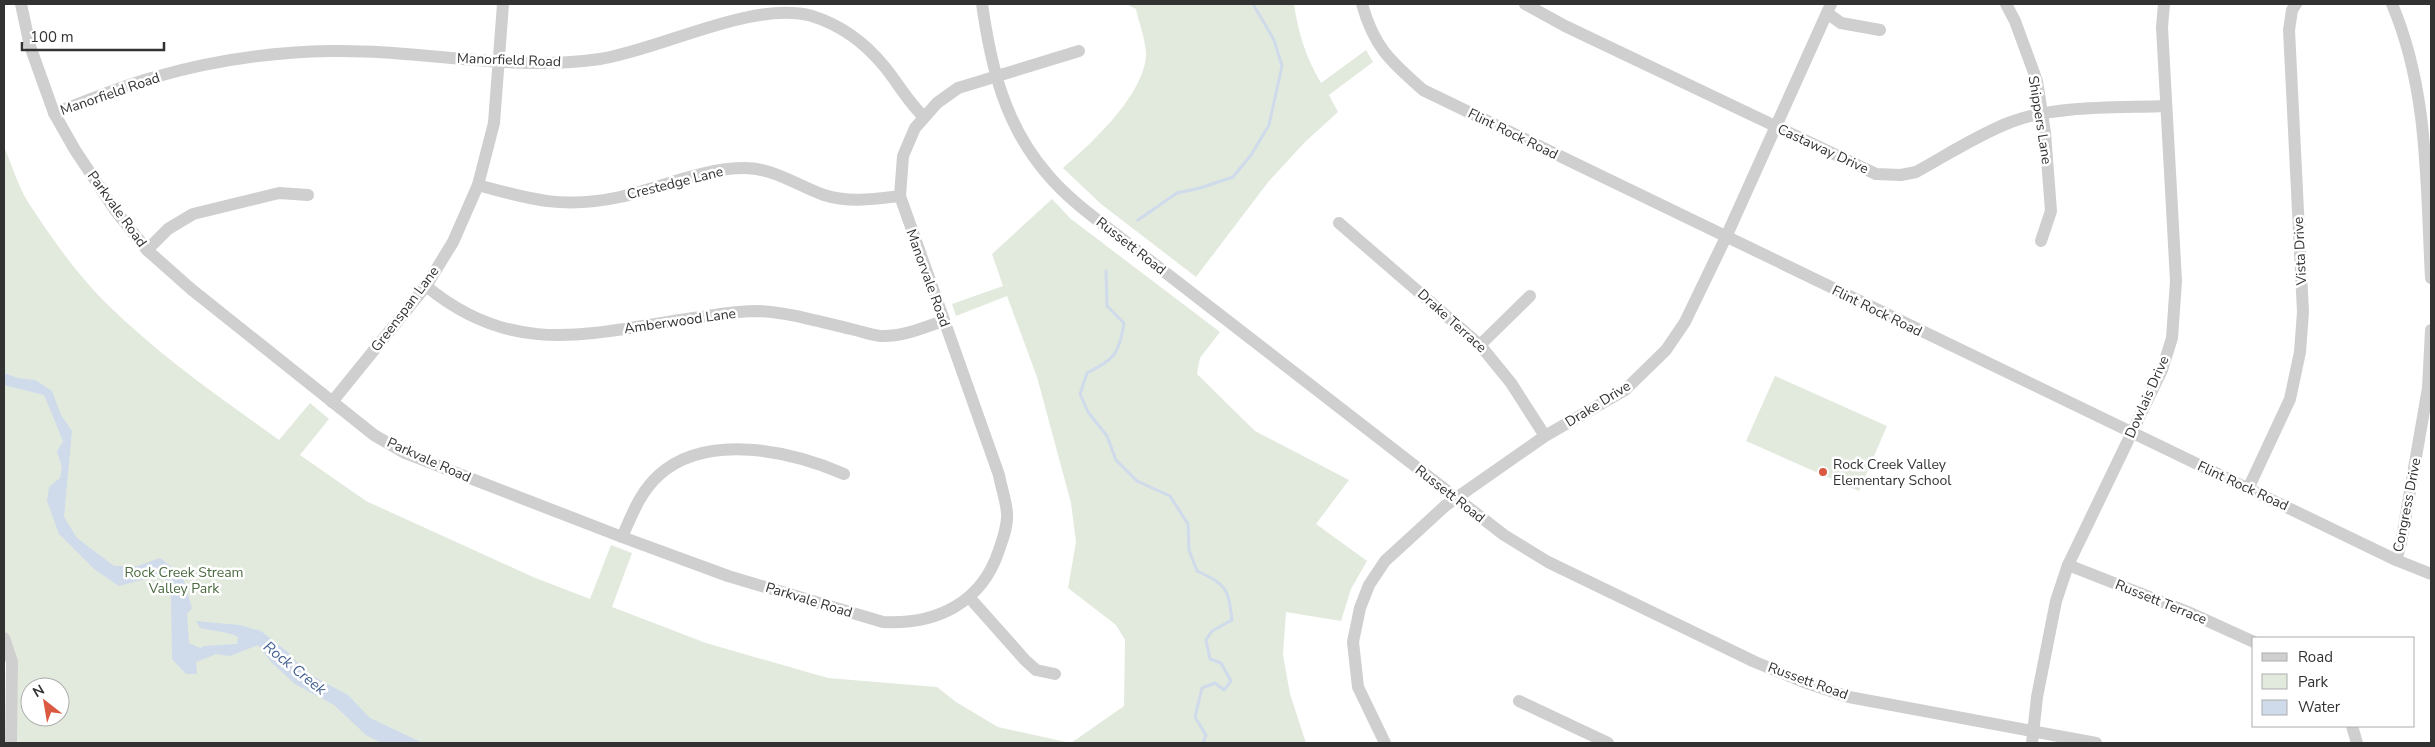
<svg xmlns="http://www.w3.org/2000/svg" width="2435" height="747" font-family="'Nunito Sans',sans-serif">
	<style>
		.green { fill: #e2eade; fill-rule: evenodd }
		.water { fill: #cfdaeb }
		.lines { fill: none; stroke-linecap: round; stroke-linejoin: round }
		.stream { stroke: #cfdaeb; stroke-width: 3 }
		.minor { stroke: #cfcfcf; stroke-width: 12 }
		.poi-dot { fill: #db5941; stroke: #fff; stroke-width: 2 }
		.labels { text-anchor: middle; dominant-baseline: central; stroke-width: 5; stroke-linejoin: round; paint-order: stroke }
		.street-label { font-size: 14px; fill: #323232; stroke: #fff }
		.poi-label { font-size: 14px; fill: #323232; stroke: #fff; text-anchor: start }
		.park-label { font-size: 14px; fill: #4b6b41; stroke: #fff }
		.water-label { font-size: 15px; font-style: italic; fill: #436190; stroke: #fff }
	</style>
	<rect width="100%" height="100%" fill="#fff"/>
	<g class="green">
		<path d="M 1126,4 L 1294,4 C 1298,32 1306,58 1321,83 L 1366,50 L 1373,62 L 1329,95 L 1338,112 L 1305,142 L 1269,181 L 1196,277 L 1101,204 L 1063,168 C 1092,143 1144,95 1146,55 C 1146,41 1139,23 1136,9 Z"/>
		<path d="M 4,147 C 12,165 18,186 28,202 C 50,236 76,273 104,301 C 157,354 219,397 279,440 L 310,403 L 329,419 L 300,455 L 366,501 L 533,577 L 590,599 L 611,545 L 632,553 L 612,607 L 706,643 L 828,678 L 937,687 L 956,702 L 998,727 L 1071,743 L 1124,706 L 1125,640 L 1116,625 L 1068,588 L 1076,542 L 1071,503 L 1037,377 L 1007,296 L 956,316 L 952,304 L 1003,286 L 992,254 L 1052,199 L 1071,219 L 1220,332 L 1200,358 L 1197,374 L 1255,431 L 1349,480 L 1316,524 L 1367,561 L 1351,589 L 1341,621 L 1286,612 L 1283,655 L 1290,694 L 1306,743 L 13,743 L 13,646 L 4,631 ZM 30,687 L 60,687 L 60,717 L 30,717 Z"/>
		<path d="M 1775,376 L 1887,426 L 1859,491 L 1746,441 Z"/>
	</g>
	<path class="water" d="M 4,373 L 18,378 L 35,380 L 52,391 L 61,415 L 72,431 L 64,517 L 77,538 L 114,566 L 138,566 L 160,558 L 182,575 L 192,608 L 187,614 L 189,643 L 200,648 L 204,646 L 237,644 L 238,637 C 226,631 213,631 200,628 L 196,621 L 239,625 L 261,631 L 289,653 L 305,672 L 348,695 L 370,718 L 423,743 L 381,743 L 366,735 L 334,705 L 295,684 L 271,662 L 258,645 L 230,656 L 216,654 L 196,662 L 197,674 L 186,674 L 172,659 L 171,595 L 165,578 L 153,573 L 145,579 L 119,586 L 94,569 L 59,534 L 47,501 L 49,487 L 60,478 L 62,467 L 57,452 L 63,441 L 44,395 L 4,385 Z"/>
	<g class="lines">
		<g class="stream">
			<path d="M 1138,220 L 1177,193 L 1200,188 L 1233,177 L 1251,155 L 1269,125 L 1282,66 L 1274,40 L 1253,4"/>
			<path d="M 1106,271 L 1107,306 L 1124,323 C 1119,355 1114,359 1087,373 L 1080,394 L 1088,412 L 1107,436 L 1116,460 L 1137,481 L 1170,496 L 1188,524 L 1189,550 L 1197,571 C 1227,585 1228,588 1232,620 L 1212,631 L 1206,640 L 1210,659 L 1221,663 L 1231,681 L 1224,690 L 1215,683 L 1202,688 L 1195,717 L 1206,735 L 1203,743"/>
		</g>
		<g class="minor">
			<path d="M 21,4 L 30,46 L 54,113 L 75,150 L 115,210 L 147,250 L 191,289 L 374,435 L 405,453 L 622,537 L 728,576 L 883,622 C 936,625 982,603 999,550 C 1003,538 1008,526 1007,513 C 1006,500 1001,487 999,475 L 900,196 L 903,156 L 915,128 L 937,103 L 958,88 L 1079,51"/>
			<path d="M 982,4 C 991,67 1005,126 1048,175 C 1070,201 1099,221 1126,242 L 1504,535 L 1548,562 L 1755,662 L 1804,682 L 1849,697 L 2096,743"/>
			<path d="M 1362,4 C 1374,47 1390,61 1423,90 L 2396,560 L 2431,574"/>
			<path d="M 1525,4 L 1565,26 L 1876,174 L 1901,175 L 1916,172 C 1945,156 1981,133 2011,122 C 2053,105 2120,108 2166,106"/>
			<path d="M 2006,4 L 2015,21 L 2037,81 L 2045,133 L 2051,211 L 2041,241"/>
			<path d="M 2392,4 C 2429,91 2426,185 2431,278"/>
			<path d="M 1827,13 L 1841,23 L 1880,30"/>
			<path d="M 54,113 C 87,101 121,86 155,77 C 211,61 271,52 330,51 C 420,49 510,72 600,59 C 663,49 752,0 812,16 C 841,25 865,43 884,66 C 898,83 908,102 924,117"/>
			<path d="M 478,185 C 531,200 564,209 620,197 C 661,188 702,168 745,168 C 773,168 799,186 824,195 C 849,203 875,199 900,196"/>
			<path d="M 1339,223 L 1480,345 L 1511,383 L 1545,436"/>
			<path d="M 147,250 L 168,229 L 193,214 L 279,193 L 308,195"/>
			<path d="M 426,286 C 514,359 591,333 693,318 C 714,315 736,311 758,311 C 789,312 820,322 851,329 C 860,331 871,335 880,336 C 902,337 923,328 943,321"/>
			<path d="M 1480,345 L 1530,296"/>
			<path d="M 332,402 L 426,286 L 453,242 L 478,185 L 494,123 L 503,4"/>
			<path d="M 2248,489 L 2290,399 L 2300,352 L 2303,312 L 2289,30 L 2292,10 L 2296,4"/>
			<path d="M 622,537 C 632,515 640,492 659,475 C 707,432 791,451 844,474"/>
			<path d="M 2396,560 L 2401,543 L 2428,388 L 2431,330"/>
			<path d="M 2068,565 L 2188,612 L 2254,642"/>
			<path d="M 969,597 L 1025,660 L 1036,670 L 1055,674"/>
			<path d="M 4,638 L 12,662 L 11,743"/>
			<path d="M 1519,701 L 1608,743"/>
			<path d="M 2352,726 L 2357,743"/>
			<path d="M 1385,743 L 1358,687 L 1353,642 L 1360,608 L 1369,585 L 1385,561 L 1445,506 L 1545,436 L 1625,390 L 1666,350 L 1685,322 L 1726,237 L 1831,4"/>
			<path d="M 2032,743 L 2037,697 L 2056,601 L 2068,565 L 2162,370 L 2172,338 L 2176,281 L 2162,27 L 2164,4"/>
		</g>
	</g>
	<circle class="poi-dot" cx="1823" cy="472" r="5"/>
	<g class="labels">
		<g class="street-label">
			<text transform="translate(509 60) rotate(2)">Manorfield Road</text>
			<text transform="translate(110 94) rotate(-19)">Manorfield Road</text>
			<text transform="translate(2040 120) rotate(81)">Shippers Lane</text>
			<text transform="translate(1513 134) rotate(26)">Flint Rock Road</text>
			<text transform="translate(1823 149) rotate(25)">Castaway Drive</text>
			<text transform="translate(675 183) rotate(-14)">Crestedge Lane</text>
			<text transform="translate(117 209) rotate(54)">Parkvale Road</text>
			<text transform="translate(1131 246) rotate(38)">Russett Road</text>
			<text transform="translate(2300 251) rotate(-93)">Vista Drive</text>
			<text transform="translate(928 278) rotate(70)">Manorvale Road</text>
			<text transform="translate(405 309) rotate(-53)">Greenspan Lane</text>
			<text transform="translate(1877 311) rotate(26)">Flint Rock Road</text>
			<text transform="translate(680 321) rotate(-8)">Amberwood Lane</text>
			<text transform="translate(1452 321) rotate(42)">Drake Terrace</text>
			<text transform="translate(2147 397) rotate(-66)">Dowlais Drive</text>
			<text transform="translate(1598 404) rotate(-32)">Drake Drive</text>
			<text transform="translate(429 460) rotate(24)">Parkvale Road</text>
			<text transform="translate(2243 486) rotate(25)">Flint Rock Road</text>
			<text transform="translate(1450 494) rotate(38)">Russett Road</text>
			<text transform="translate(2407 505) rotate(-79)">Congress Drive</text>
			<text transform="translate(809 600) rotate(17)">Parkvale Road</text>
			<text transform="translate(2161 602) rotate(22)">Russett Terrace</text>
			<text transform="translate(1808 681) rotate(20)">Russett Road</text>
		</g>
		<g class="poi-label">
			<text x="1833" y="464">Rock Creek Valley<tspan x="1833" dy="16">Elementary School</tspan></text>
		</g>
		<g class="park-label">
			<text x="184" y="572">Rock Creek Stream<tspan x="184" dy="16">Valley Park</tspan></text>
		</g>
		<g class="water-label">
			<text transform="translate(295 668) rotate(39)">Rock Creek</text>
		</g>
	</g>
	<rect width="2435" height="747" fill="none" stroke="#323232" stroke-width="10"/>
	<rect x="2252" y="637" width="162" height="90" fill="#ffffff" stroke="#adadad"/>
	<rect x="2262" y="653" width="25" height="8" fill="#cfcfcf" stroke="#adadad"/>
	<text x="2298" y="662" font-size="15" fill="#323232">Road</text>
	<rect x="2262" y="674" width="25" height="15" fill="#e2eade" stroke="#adadad"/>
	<text x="2298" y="687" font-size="15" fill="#323232">Park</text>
	<rect x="2262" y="700" width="25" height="15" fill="#cfdaeb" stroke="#adadad"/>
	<text x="2298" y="712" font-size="15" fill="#323232">Water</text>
	<g transform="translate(45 702) rotate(329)"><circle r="24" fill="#ffffff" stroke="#adadad"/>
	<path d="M0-4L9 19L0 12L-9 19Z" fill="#db5941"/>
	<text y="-8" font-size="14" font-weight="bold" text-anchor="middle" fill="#323232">N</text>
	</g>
	<path d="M22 42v8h142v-8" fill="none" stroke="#323232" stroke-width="2.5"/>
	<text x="30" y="42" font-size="15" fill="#323232" stroke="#ffffff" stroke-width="4" paint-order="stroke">100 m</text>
</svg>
